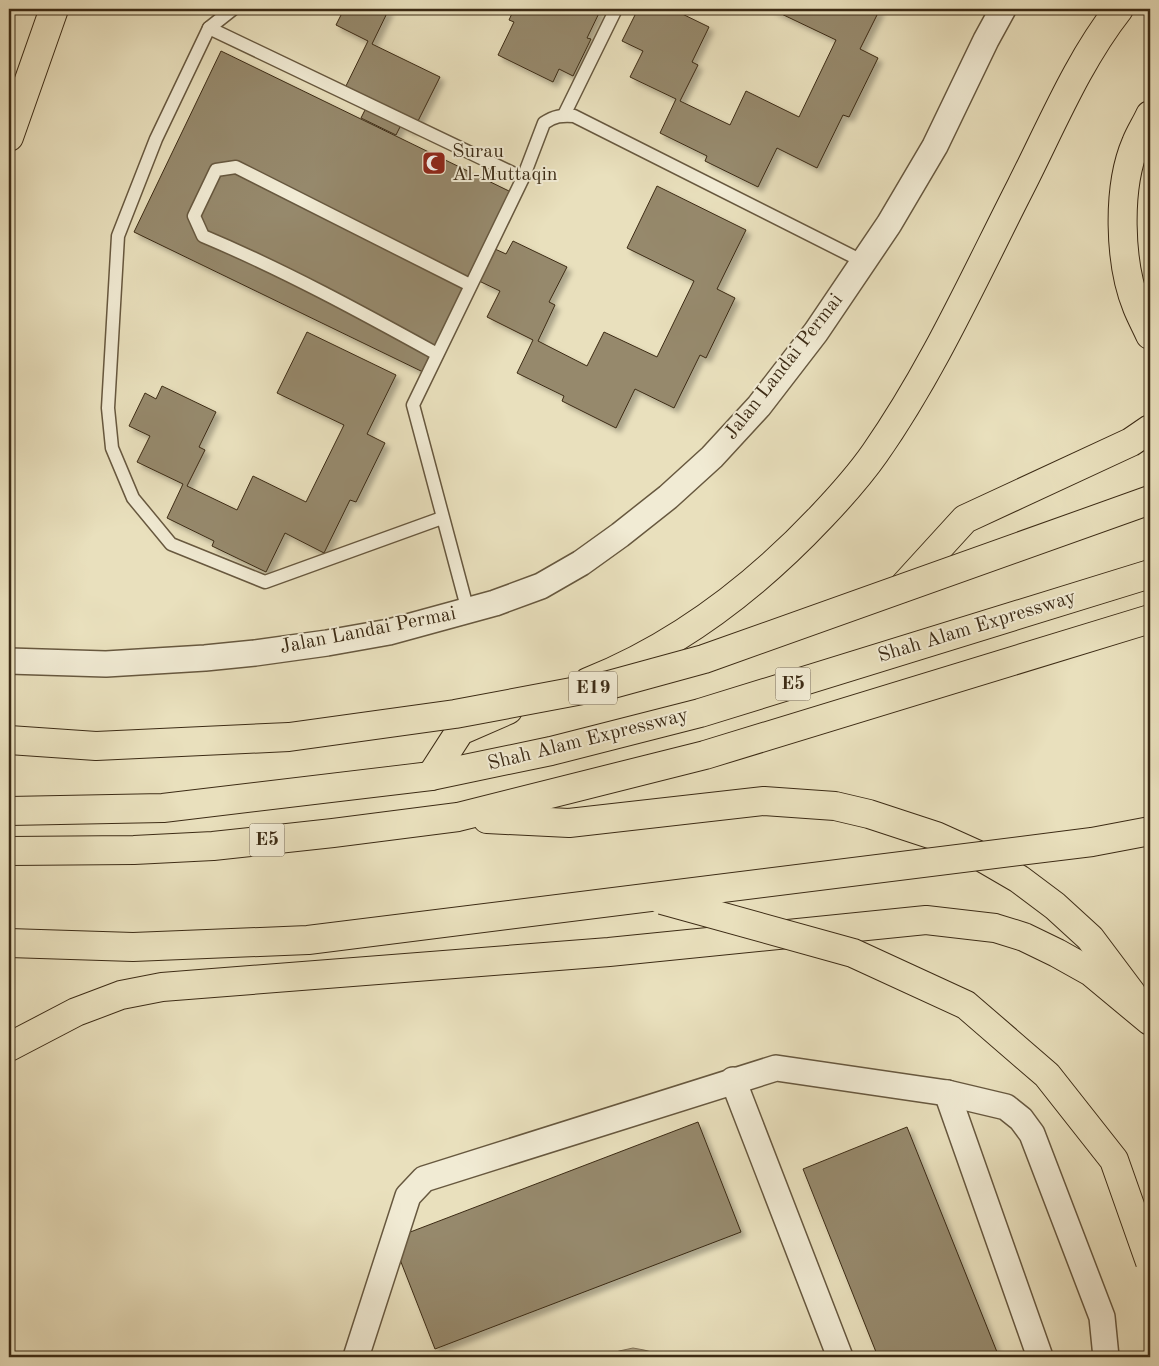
<svg xmlns="http://www.w3.org/2000/svg" width="1159" height="1366" font-family="'Old Standard TT',serif">
	<style>
		.water { fill: #aea284; stroke: #807258 }
		.building { fill: #96896c; stroke: #3c2b15; filter: url(#shadow) }
		.lines { fill: none; stroke-linecap: round; stroke-linejoin: round }
		.service-casing { stroke: #67583f; stroke-width: 15 }
		.minor-casing { stroke: #67583f; stroke-width: 28 }
		.motorway-casing { stroke: #3c2b15; stroke-width: 30 }
		.service { stroke: #f1ebd4; stroke-width: 12 }
		.minor { stroke: #f1ebd4; stroke-width: 25 }
		.motorway { stroke: #e9e0bd; stroke-width: 28 }
		.motorway-bridge-casing { stroke: #3c2b15; stroke-width: 30; stroke-linecap: butt }
		.motorway-bridge { stroke: #e9e0bd; stroke-width: 28 }
		.labels { text-anchor: middle; dominant-baseline: central; stroke-width: 4; stroke-linejoin: round; paint-order: stroke }
		.shield { fill: #f1ebd4; stroke: #72654e; stroke-width: 1 }
		.shield-label { font-size: 19px; font-weight: bold; fill: #3c2b15 }
		.poi-label { font-size: 20px; fill: #3c2b15; stroke: #f1ebd4; text-anchor: start }
		.street-label { font-size: 20px; fill: #3c2b15; stroke: #f1ebd4 }
	</style>
	<defs>
		<filter id="shadow"><feDropShadow dx="4.5" dy="4.5" stdDeviation="2.5" flood-color="#0004"/></filter>
	</defs>
	<rect width="100%" height="100%" fill="#e9e0bd"/>
	<filter id="stains"><feTurbulence type="fractalNoise" baseFrequency=".004" numOctaves="4"/><feColorMatrix values="0 0 0 0 .2 0 0 0 0 .09 0 0 0 0 .02 0 0 0 .5 -.17"/></filter>
	<radialGradient id="worn" r=".72"><stop offset=".6" stop-color="#630" stop-opacity="0"/><stop offset="1" stop-color="#630" stop-opacity=".3"/></radialGradient>
	<path class="water" d="M 633,1348 L 644,1350 L 671,1357 L 605,1357 L 619,1351 Z"/>
	<g class="building">
		<path d="M 344,9 L 389,9 L 372,44 L 440,77 L 413,131 L 401,125 L 396,135 L 361,118 L 369,102 L 344,90 L 368,41 L 336,25 Z"/>
		<path d="M 514,9 L 601,9 L 587,38 L 591,39 L 573,76 L 559,69 L 553,82 L 498,55 L 514,22 L 509,20 Z"/>
		<path d="M 638,9 L 649,14 L 651,9 L 672,9 L 709,27 L 692,62 L 698,65 L 680,101 L 730,125 L 746,91 L 799,117 L 836,40 L 771,9 L 880,9 L 860,49 L 878,58 L 849,117 L 843,115 L 817,168 L 777,148 L 758,187 L 705,161 L 707,156 L 660,133 L 676,99 L 630,77 L 643,51 L 622,41 Z"/>
		<path d="M 221,51 L 511,192 L 423,372 L 134,232 Z"/>
		<path d="M 657,186 L 746,230 L 717,289 L 735,298 L 706,358 L 700,355 L 674,408 L 635,389 L 616,428 L 562,401 L 564,396 L 517,373 L 533,340 L 487,317 L 500,291 L 479,281 L 495,249 L 506,254 L 513,241 L 567,267 L 549,302 L 555,305 L 538,341 L 587,366 L 604,332 L 657,357 L 694,281 L 627,248 Z"/>
		<path d="M 307,332 L 396,375 L 367,434 L 385,443 L 356,502 L 350,500 L 324,553 L 285,533 L 266,572 L 212,546 L 214,541 L 167,518 L 183,484 L 137,462 L 150,436 L 129,426 L 145,393 L 156,399 L 162,386 L 216,412 L 199,447 L 205,450 L 187,486 L 237,510 L 253,476 L 306,502 L 344,425 L 277,393 Z"/>
		<path d="M 698,1122 L 741,1232 L 435,1349 L 392,1239 Z"/>
		<path d="M 907,1127 L 999,1357 L 878,1357 L 803,1169 Z"/>
	</g>
	<g class="lines">
		<g class="service-casing">
			<g id="service">
				<path d="M 233,9 L 209,28 L 156,139 L 118,236 L 108,408 L 112,448 L 133,498 L 171,544 L 265,582 L 442,518"/>
				<path d="M 209,28 L 523,178"/>
				<path d="M 564,115 L 616,9"/>
				<path d="M 437,354 C 361,312 284,270 203,236 L 194,216 L 216,170 L 236,167 L 470,285"/>
				<path d="M 468,611 L 413,405 L 523,178 L 544,123 C 554,116 562,115 574,116 L 864,262"/>
			</g>
		</g>
		<g class="minor-casing">
			<g id="minor">
				<path d="M 9,661 L 106,664 L 205,658 L 255,653 L 327,643 L 389,632 L 495,603 L 541,586 L 581,563 L 620,535 L 668,497 L 712,457 L 759,406 L 816,332 L 889,224 L 935,146 L 986,40 L 1003,9"/>
				<path d="M 733,1080 L 840,1357"/>
				<path d="M 947,1093 L 1040,1357"/>
				<path d="M 356,1357 L 408,1196 L 424,1179 L 776,1068 L 947,1093 L 1006,1107 L 1021,1119 L 1032,1134 L 1102,1317 L 1106,1357"/>
			</g>
		</g>
		<g class="motorway-casing">
			<g id="motorway">
				<path d="M 1150,115 C 1146,124 1140,133 1136,143 C 1117,187 1119,263 1137,307 C 1141,317 1146,326 1150,335"/>
				<path d="M 9,137 L 54,9"/>
				<path d="M 902,588 L 965,519 L 1131,442 L 1150,429"/>
				<path d="M 588,682 C 678,646 755,587 821,517 C 840,497 859,476 875,453 C 933,370 975,276 1021,186 C 1051,127 1078,61 1119,9"/>
				<path d="M 431,776 L 460,731 L 508,710"/>
				<path d="M 9,811 L 163,808 L 431,776 L 551,751 L 700,713 L 1150,574"/>
				<path d="M 487,819 L 569,823 L 764,801 L 835,806 L 869,814 L 936,836 L 976,854 L 1019,879 L 1055,906 L 1090,938 L 1132,994"/>
				<path d="M 9,851 L 134,850 L 213,846 L 333,833 L 458,817 L 705,755 L 1150,619"/>
				<path d="M 9,1047 L 76,1012 L 121,995 L 162,987 L 609,952 L 926,920 L 995,928 L 1024,937 L 1057,953 L 1091,972 L 1150,1021"/>
			</g>
		</g>
		<use href="#service" class="service"/>
		<use href="#minor" class="minor"/>
		<use href="#motorway" class="motorway"/>
		<g class="motorway-bridge-casing">
			<g id="motorway-bridge">
				<path d="M 9,740 L 96,746 L 289,737 L 455,714 L 609,685 L 704,659 L 1150,500"/>
				<path d="M 662,900 L 853,953 L 966,1005 L 1047,1075 L 1114,1160 L 1150,1262"/>
				<path d="M 9,943 L 133,947 L 308,940 L 1092,842 L 1150,831"/>
			</g>
		</g>
		<use href="#motorway-bridge" class="motorway-bridge"/>
	</g>
	<defs>
		<g id="mosque-square" transform="scale(1.25)"><rect x="-9" y="-9" width="18" height="18" rx="4" fill="#8f2418" stroke="#f1ebd4"/><path d="M3.5-4.9A6 6 0 1 0 3.5 4.9A5 5 0 1 1 3.5-4.9Z" fill="#fff"/></g>
	</defs>
	<g fill-rule="evenodd">
		<use href="#mosque-square" x="434" y="163"/>
	</g>
	<g class="labels">
		<g class="shield">
			<rect x="775.5" y="667.5" width="35" height="33" rx="4"/>
			<rect x="569" y="671.5" width="48" height="33" rx="4"/>
			<rect x="249.5" y="823.5" width="35" height="33" rx="4"/>
		</g>
		<g class="shield-label">
			<text x="793" y="684">E5</text>
			<text x="593" y="688">E19</text>
			<text x="267" y="840">E5</text>
		</g>
		<g class="poi-label">
			<text x="452" y="152">Surau<tspan x="452" dy="23">Al-Muttaqin</tspan></text>
		</g>
		<g class="street-label">
			<text transform="translate(784 367) rotate(-52)">Jalan Landai Permai</text>
			<text transform="translate(977 627) rotate(-17)">Shah Alam Expressway</text>
			<text transform="translate(368 631) rotate(-11)">Jalan Landai Permai</text>
			<text transform="translate(588 740) rotate(-14)">Shah Alam Expressway</text>
		</g>
	</g>
	<rect width="1159" height="1366" fill="none" stroke="#e9e0bd" stroke-width="30"/>
	<rect x="10" y="10" width="1139" height="1346" fill="none" stroke="#3c2b15" stroke-width="2.5"/>
	<rect x="15" y="15" width="1129" height="1336" fill="none" stroke="#3c2b15"/>
	<rect width="100%" height="100%" filter="url(#stains)"/>
	<rect width="100%" height="100%" fill="url(#worn)"/>
</svg>
